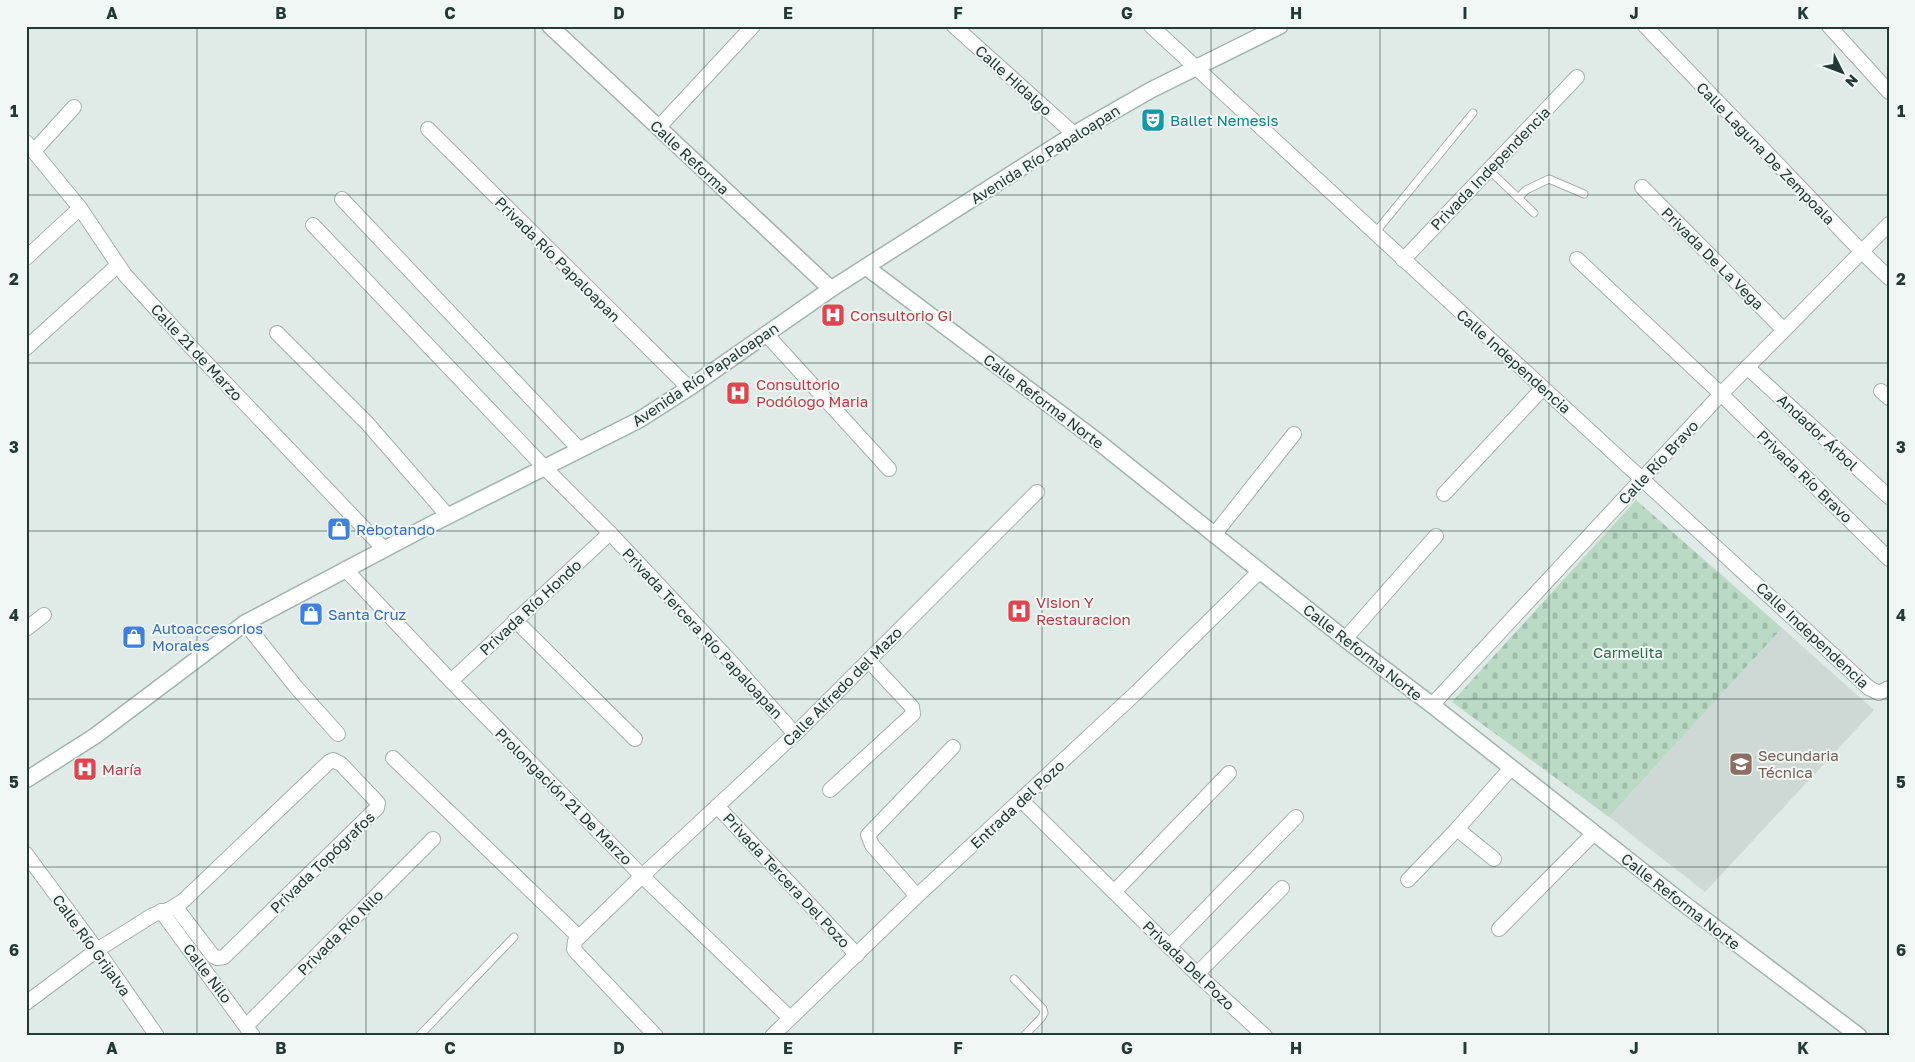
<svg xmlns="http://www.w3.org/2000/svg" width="1915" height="1062" font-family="'Golos Text',sans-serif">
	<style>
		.built { fill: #ced9d5 }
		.cemetery { fill: url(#cemetery-stones) }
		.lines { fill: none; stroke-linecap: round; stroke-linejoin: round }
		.service-casing { stroke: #a3b1ad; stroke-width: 9 }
		.minor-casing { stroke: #a3b1ad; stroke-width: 16 }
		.tertiary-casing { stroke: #a3b1ad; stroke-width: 18 }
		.secondary-casing { stroke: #a0b5af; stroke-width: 18 }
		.service { stroke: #fff; stroke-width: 7 }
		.minor { stroke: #fff; stroke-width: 14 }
		.tertiary { stroke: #fff; stroke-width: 15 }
		.secondary { stroke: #fff; stroke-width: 15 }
		.grid { fill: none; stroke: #223935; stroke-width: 1; stroke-opacity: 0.55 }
		.labels { text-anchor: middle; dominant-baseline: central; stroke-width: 4; stroke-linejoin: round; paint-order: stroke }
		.street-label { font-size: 15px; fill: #223935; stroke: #f0f7f4 }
		.culture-label { font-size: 15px; fill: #0d838f; stroke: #f0f7f4; text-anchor: start }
		.health-label { font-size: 15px; fill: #be3a42; stroke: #f0f7f4; text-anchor: start }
		.shop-label { font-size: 15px; fill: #366cbe; stroke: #f0f7f4; text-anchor: start }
		.park-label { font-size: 15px; fill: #2f6d4d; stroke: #f0f7f4 }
		.education-label { font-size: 15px; fill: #785e54; stroke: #f0f7f4; text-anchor: start }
		.neatline { fill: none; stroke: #223935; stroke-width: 2 }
		.grid-label { font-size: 16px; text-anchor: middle; font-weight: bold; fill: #223935 }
	</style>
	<defs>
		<pattern id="cemetery-stones" width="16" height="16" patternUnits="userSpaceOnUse" patternTransform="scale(1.25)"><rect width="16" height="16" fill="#badac5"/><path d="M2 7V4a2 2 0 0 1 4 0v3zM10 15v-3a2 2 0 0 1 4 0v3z" fill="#a0bcaa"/></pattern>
	</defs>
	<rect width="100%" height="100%" fill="#e0eae6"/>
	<path class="built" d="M 1782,628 L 1874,710 L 1705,892 L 1609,817 Z"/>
	<path class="cemetery" d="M 1636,500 L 1782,628 L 1609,817 L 1452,702 Z"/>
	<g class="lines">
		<g class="service-casing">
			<g id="service">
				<path d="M 1489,170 L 1534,213"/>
				<path d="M 1518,198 L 1526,190 L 1549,179 L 1584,194"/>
				<path d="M 1374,234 L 1473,113"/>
				<path d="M 1014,979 L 1043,1009 L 1044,1013 L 1042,1017 L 1024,1036"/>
				<path d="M 419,1036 L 514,937"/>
			</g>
		</g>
		<g class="minor-casing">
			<g id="minor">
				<path d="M 954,26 L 1074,134"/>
				<path d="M 1151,26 C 1389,248 1630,467 1869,688 L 1879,693 L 1889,688"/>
				<path d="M 1645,26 L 1861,251 L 1889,278"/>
				<path d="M 1829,26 L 1889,92"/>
				<path d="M 658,128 L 753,26"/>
				<path d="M 428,129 L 689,388"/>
				<path d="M 26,142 L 80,208 L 125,275 L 192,348 L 384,549"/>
				<path d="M 34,151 L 74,107"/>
				<path d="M 1642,187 L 1783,329"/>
				<path d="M 342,199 L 580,450"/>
				<path d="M 313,225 L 545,468 L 610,533 L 733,664 L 795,734"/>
				<path d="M 26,258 L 80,208"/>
				<path d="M 1577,259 L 1721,394 L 1889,559"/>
				<path d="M 1403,260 L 1577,77"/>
				<path d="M 277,333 L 367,423 L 448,516"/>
				<path d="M 766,334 L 889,469"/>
				<path d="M 26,348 L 118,265"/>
				<path d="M 1747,367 L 1889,497"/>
				<path d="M 1881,391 L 1889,398"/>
				<path d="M 1444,494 L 1543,388"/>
				<path d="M 1214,535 L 1294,434"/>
				<path d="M 345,569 L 451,681 L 642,876 L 790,1018"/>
				<path d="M 515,620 L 635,739"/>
				<path d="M 245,623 L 296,687 L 338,734"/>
				<path d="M 26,629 L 44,615"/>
				<path d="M 1345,639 L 1436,536"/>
				<path d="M 451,681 L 610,533"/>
				<path d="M 1432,705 L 1721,394 L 1889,224"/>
				<path d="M 393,758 L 579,937"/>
				<path d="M 830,790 L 913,714 L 912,707 L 869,661"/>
				<path d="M 1022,801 L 1197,974 L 1265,1036"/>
				<path d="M 717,806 L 857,955"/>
				<path d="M 1457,829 L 1494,859"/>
				<path d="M 26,854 L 97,950 L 157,1036"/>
				<path d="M 1408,880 L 1457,829 L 1511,768"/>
				<path d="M 1114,892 L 1229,773"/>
				<path d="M 917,896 L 872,845 L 868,835 L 953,747"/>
				<path d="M 161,911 L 253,1036"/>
				<path d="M 1499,929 L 1594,833"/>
				<path d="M 1169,947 L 1296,817"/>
				<path d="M 1197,974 L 1282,888"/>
				<path d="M 26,1003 L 97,950 L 153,915 L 170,909 L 183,901 L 329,762 L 333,760 L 341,764 L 378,803 L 377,808 L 224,957 L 217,958 L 213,956 L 175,906"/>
				<path d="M 247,1025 L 433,839"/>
				<path d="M 656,1036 L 577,953 L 574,949 L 575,941 L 642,876 L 795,734 L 1037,492"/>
				<path d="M 772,1036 L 917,896 L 1137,692 L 1260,571"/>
			</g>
		</g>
		<g class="tertiary-casing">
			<path id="tertiary" d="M 550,26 L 831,289"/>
		</g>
		<g class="secondary-casing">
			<g id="secondary">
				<path d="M 866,267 L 1096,440 L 1345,639 L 1432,705 L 1683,903 L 1859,1036"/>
				<path d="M 26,780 L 95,736 L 245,623 L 432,524 L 639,420 L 689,388 L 831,289 L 1074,134 L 1151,90 L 1280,26"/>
			</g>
		</g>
		<use href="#service" class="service"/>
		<use href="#minor" class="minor"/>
		<use href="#tertiary" class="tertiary"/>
		<use href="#secondary" class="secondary"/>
	</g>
	<path class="grid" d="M 197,26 L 197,1036M 366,26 L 366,1036M 535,26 L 535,1036M 704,26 L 704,1036M 873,26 L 873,1036M 1042,26 L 1042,1036M 1211,26 L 1211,1036M 1380,26 L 1380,1036M 1549,26 L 1549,1036M 1718,26 L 1718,1036M 26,195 L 1889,195M 26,363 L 1889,363M 26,531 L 1889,531M 26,699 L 1889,699M 26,867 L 1889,867"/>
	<defs>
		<g id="theatre-square" transform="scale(1.25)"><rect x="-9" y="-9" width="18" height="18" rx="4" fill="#0f9aa8" stroke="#f0f7f4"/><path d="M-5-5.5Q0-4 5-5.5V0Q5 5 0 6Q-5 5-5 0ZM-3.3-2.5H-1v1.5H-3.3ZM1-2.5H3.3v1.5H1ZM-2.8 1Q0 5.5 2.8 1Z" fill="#fff"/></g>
		<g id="hospital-square" transform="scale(1.25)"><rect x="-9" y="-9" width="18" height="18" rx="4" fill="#e0444e" stroke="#f0f7f4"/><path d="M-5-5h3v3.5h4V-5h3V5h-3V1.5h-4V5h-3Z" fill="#fff"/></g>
		<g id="shop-square" transform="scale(1.25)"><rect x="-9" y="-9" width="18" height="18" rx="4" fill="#3f7fe0" stroke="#f0f7f4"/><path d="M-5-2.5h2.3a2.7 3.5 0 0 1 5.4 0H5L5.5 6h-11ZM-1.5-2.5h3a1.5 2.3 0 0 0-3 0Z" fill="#fff"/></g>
		<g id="school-square" transform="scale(1.25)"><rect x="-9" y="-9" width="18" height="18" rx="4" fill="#8d6e63" stroke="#f0f7f4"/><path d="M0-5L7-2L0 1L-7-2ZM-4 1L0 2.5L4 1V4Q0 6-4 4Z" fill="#fff"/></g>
	</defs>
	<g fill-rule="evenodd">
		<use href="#theatre-square" x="1153" y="120"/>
		<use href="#hospital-square" x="833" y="315"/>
		<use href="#hospital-square" x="738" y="393"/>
		<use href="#shop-square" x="339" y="529"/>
		<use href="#hospital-square" x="1019" y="611"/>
		<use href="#shop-square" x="311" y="614"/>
		<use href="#shop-square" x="134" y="637"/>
		<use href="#school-square" x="1741" y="764"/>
		<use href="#hospital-square" x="85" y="769"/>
	</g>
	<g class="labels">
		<g class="street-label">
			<text transform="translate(1014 80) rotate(42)">Calle Hidalgo</text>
			<text transform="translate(1766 153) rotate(46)">Calle Laguna De Zempoala</text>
			<text transform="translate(1045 154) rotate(-32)">Avenida Río Papaloapan</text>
			<text transform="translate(690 157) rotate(43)">Calle Reforma</text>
			<text transform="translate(1490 168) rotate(-46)">Privada Independencia</text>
			<text transform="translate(1713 258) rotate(45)">Privada De La Vega</text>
			<text transform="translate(558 259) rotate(45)">Privada Río Papaloapan</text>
			<text transform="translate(197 352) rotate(47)">Calle 21 de Marzo</text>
			<text transform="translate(1514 361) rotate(42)">Calle Independencia</text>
			<text transform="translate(705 374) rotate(-34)">Avenida Río Papaloapan</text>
			<text transform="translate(1044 401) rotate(37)">Calle Reforma Norte</text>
			<text transform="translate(1818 432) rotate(43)">Andador Árbol</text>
			<text transform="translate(1658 462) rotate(-47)">Calle Río Bravo</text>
			<text transform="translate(1805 476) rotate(44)">Privada Río Bravo</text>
			<text transform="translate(530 607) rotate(-43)">Privada Río Hondo</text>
			<text transform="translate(703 633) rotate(47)">Privada Tercera Río Papaloapan</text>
			<text transform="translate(1813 635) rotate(43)">Calle Independencia</text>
			<text transform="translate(1363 652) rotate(38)">Calle Reforma Norte</text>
			<text transform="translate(842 686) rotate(-45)">Calle Alfredo del Mazo</text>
			<text transform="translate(564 796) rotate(45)">Prolongación 21 De Marzo</text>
			<text transform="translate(1017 804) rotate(-43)">Entrada del Pozo</text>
			<text transform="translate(322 862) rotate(-44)">Privada Topógrafos</text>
			<text transform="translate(787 880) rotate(47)">Privada Tercera Del Pozo</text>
			<text transform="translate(1681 901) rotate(38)">Calle Reforma Norte</text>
			<text transform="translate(340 932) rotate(-45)">Privada Río Nilo</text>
			<text transform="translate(92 945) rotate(54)">Calle Río Grijalva</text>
			<text transform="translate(1189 965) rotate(44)">Privada Del Pozo</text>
			<text transform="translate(208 973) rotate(53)">Calle Nilo</text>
		</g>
		<g class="culture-label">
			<text x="1170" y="120">Ballet Nemesis</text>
		</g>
		<g class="health-label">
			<text x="850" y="315">Consultorio Gi</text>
			<text x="756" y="384">Consultorio<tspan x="756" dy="17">Podólogo Maria</tspan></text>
			<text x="1036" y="602">Vision Y<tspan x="1036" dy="17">Restauracion</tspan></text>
			<text x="102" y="769">María</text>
		</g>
		<g class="shop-label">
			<text x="356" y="529">Rebotando</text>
			<text x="328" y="614">Santa Cruz</text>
			<text x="152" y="628">Autoaccesorios<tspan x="152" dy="17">Morales</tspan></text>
		</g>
		<g class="park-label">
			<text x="1628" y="652">Carmelita</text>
		</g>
		<g class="education-label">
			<text x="1758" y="755">Secundaria<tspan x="1758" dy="17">Técnica</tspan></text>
		</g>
	</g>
	<rect width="1915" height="1062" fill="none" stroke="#f0f7f4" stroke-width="55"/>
	<g transform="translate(1842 72) rotate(132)" stroke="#f0f7f4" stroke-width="4" paint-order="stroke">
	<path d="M0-4L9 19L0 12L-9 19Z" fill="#223935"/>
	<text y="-8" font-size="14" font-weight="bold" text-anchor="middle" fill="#223935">N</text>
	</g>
	<rect x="28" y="28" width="1860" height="1006" class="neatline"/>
	<g class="grid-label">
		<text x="112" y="19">A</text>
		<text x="281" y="19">B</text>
		<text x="450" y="19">C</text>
		<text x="619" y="19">D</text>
		<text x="788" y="19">E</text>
		<text x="958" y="19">F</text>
		<text x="1127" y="19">G</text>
		<text x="1296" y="19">H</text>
		<text x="1465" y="19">I</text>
		<text x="1634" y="19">J</text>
		<text x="1803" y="19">K</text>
		<text x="14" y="117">1</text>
		<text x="1901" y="117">1</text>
		<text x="14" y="285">2</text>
		<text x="1901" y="285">2</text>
		<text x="14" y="453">3</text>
		<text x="1901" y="453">3</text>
		<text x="14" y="621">4</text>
		<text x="1901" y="621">4</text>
		<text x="14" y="788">5</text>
		<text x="1901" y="788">5</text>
		<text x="14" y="956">6</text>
		<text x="1901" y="956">6</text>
		<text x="112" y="1054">A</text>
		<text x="281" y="1054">B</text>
		<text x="450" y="1054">C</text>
		<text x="619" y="1054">D</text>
		<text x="788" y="1054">E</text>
		<text x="958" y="1054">F</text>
		<text x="1127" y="1054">G</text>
		<text x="1296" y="1054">H</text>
		<text x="1465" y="1054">I</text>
		<text x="1634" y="1054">J</text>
		<text x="1803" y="1054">K</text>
	</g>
</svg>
